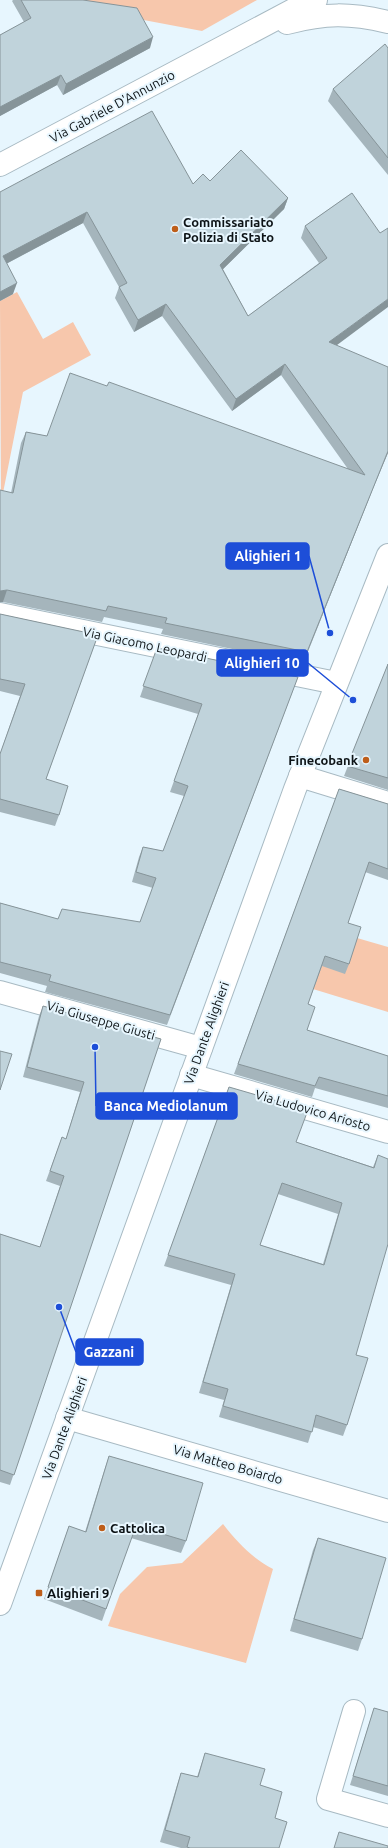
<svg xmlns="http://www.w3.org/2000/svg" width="388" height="1848" font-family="Ubuntu,sans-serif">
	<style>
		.green { fill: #f7c7ac }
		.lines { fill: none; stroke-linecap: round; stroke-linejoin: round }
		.minor-casing { stroke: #a8bac3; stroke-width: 24 }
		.major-casing { stroke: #a8bac3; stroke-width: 24 }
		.minor { stroke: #fff; stroke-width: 22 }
		.major { stroke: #fff; stroke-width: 22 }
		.wall { fill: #a5b5bc; fill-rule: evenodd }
		.shaded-wall { fill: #869499 }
		.building { fill: #c0d3db; stroke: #869499; fill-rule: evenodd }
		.poi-dot { fill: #be5e1a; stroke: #e7f6fe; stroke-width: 1.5 }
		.labels { text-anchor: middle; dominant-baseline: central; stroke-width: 4; stroke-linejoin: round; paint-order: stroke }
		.street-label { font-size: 13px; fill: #0d1316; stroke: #e7f6fe }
		.poi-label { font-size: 13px; font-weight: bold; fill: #0d1316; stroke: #e7f6fe; text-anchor: start }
		.leader { fill: none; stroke: #1d4ed8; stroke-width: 1.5 }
		.callout-dot { fill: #1d4ed8; stroke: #e7f6fe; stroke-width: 1.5 }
		.callout { fill: #1d4ed8; stroke: #1d4ed8; stroke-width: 1.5 }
		.callout-label { font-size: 14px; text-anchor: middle; font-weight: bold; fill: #fff }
	</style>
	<rect width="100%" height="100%" fill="#e7f6fe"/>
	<g class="green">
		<path d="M 78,0 L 257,0 L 202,31 L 133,18 Z"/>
		<path d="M 17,292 L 43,339 L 73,322 L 91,355 L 23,392 L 1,503 L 0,301 Z"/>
		<path d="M 357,938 L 388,947 L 388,1012 L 313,989 L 321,966 Z"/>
		<path d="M 223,1524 C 238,1543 252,1558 273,1569 L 246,1663 L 108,1626 L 120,1594 L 147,1567 L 182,1563 Z"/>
	</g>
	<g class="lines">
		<g class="minor-casing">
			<g id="minor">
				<path d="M 0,614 L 336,683"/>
				<path d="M 300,776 L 388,803"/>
				<path d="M 0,992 L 201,1048"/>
				<path d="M 191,1075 L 388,1132"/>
				<path d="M 67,1418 L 388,1511"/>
				<path d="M 354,1711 L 328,1799 L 388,1816"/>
			</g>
		</g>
		<g class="major-casing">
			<g id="major">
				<path d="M 287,23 C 326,13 349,13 388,22"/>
				<path d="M 0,165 L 308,2 L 316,0"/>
				<path d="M 0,1604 L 295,789 L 388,555"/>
			</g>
		</g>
		<use href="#minor" class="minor"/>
		<use href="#major" class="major"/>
	</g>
	<g class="wall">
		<path d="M 13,0 L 83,0 L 150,48 L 63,95 L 57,85 L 0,116 L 0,35 L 24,22 L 12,1 Z"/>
		<path d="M 388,48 L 388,175 L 328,101 L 333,89 Z"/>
		<path d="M 210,181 L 288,198 L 284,209 L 223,269 L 248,316 L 319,263 L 301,238 L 305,226 L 352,193 L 336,345 L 372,491 L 303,664 L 161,634 L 163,629 L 104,617 L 102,622 L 3,602 L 11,493 L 21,443 L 26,432 L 47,436 L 107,386 L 348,469 L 281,375 L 232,411 L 162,316 L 134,332 L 115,298 L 119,287 L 83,223 L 6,264 L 13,294 L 0,301 L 0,192 L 193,184 Z"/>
		<path d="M 0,614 L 98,635 L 46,779 L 59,815 L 55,826 L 0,812 L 0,754 L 20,696 L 0,691 Z"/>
		<path d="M 157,648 L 298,677 L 167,1025 L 45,992 L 47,986 L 0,973 L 0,903 L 58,919 L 140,922 L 153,888 L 132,882 L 139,857 L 143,847 L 163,851 L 184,796 L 170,792 L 198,714 L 140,697 Z"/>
		<path d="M 388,664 L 388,790 L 344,776 Z"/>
		<path d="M 339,789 L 388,804 L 388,880 L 365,872 L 348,923 L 349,964 L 345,974 L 322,966 L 308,1004 L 307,1030 L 388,1056 L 388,1108 L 315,1088 L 312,1097 L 234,1074 Z"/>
		<path d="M 43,1006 L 161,1039 L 10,1485 L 0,1482 L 0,1234 L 40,1247 L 60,1186 L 46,1181 L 62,1137 L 66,1139 L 80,1092 L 23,1077 L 39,1016 Z"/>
		<path d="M 229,1087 L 296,1142 L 373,1167 L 378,1155 L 356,1355 L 347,1425 L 343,1436 L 313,1427 L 308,1443 L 219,1417 L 224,1400 L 199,1393 L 231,1285 L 164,1266 ZM 278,1194 L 338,1214 L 323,1264 L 260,1245 Z"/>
		<path d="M 109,1456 L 186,1541 L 181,1553 L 131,1538 L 102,1621 L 44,1599 L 69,1526 L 85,1532 L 105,1468 Z"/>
		<path d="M 318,1538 L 362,1639 L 358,1651 L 290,1631 L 313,1550 Z"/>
		<path d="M 374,1708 L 388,1712 L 388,1796 L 350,1785 Z"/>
		<path d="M 205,1753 L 260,1785 L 275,1818 L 279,1848 L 181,1848 L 160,1842 L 177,1785 L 181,1773 L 197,1777 Z"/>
	</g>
	<g class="shaded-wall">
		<path d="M 153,37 L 150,48 L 63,95 L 66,84 Z"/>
		<path d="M 61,75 L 57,85 L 0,116 L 0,107 Z"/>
		<path d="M 288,198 L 284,209 L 216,276 L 220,265 Z"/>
		<path d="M 87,212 L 83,223 L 0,267 L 3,256 Z"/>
		<path d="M 17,283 L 13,294 L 0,301 L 0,292 Z"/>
		<path d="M 388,299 L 388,307 L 325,354 L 329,342 Z"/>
		<path d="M 166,304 L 162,316 L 134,332 L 138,320 Z"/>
		<path d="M 285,364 L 281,375 L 232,411 L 236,399 Z"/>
		<path d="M 388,451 L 388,453 L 372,491 L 303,664 L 376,479 Z"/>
		<path d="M 7,590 L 3,602 L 0,602 L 0,591 Z"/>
	</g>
	<g class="building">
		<path d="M 21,0 L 83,0 L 137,8 L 153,37 L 66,84 L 61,75 L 0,107 L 0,35 L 31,18 Z"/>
		<path d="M 385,44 L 388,48 L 388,158 L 333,89 Z"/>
		<path d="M 152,111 L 193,184 L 203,174 L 210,181 L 241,150 L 288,198 L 220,265 L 248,316 L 327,258 L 305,226 L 352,193 L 380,233 L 388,228 L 388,299 L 329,342 L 388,367 L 388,451 L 307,652 L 165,623 L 167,618 L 108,606 L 106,611 L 7,590 L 0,591 L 0,490 L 13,493 L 26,432 L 47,436 L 70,373 L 107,386 L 109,382 L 365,475 L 285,364 L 236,399 L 166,304 L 138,320 L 119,287 L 127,283 L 87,212 L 3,256 L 17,283 L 0,292 L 0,192 Z"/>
		<path d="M 0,614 L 98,635 L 46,779 L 68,786 L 59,815 L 0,799 L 0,754 L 25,684 L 0,679 Z"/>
		<path d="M 157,648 L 298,677 L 170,1015 L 49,981 L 51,975 L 0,962 L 0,903 L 58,919 L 62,909 L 140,922 L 156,878 L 136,872 L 143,847 L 163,851 L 188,786 L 174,781 L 202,704 L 143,686 Z"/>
		<path d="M 388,664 L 388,778 L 347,766 Z"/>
		<path d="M 339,789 L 388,804 L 388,869 L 369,862 L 348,923 L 361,927 L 349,964 L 325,956 L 308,1004 L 315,1007 L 307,1030 L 388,1056 L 388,1096 L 319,1077 L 315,1086 L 238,1064 Z"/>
		<path d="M 43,1006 L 161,1039 L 14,1475 L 0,1470 L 0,1234 L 40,1247 L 64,1176 L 50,1171 L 62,1137 L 66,1139 L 84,1082 L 27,1067 Z"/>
		<path d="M 0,1051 L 12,1054 L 0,1090 Z"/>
		<path d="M 229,1087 L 308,1110 L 296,1142 L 374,1168 L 378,1155 L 388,1159 L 388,1244 L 356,1355 L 368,1358 L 347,1425 L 316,1415 L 312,1432 L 223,1406 L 228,1389 L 203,1382 L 235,1274 L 168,1255 ZM 282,1183 L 342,1203 L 324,1265 L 260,1245 Z"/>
		<path d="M 109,1456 L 203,1483 L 186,1541 L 136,1526 L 106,1609 L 48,1587 L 69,1526 L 86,1532 Z"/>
		<path d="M 318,1538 L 386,1558 L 362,1639 L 294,1619 Z"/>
		<path d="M 374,1708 L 388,1712 L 388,1786 L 353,1776 Z"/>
		<path d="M 205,1753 L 265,1769 L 260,1785 L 282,1792 L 275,1818 L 287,1822 L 279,1848 L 190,1848 L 187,1847 L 190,1837 L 165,1830 L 181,1773 L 198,1777 Z"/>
		<path d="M 339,1832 L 388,1846 L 388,1848 L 334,1848 Z"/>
	</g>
	<g class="poi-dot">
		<circle cx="175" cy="229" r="4"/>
		<circle cx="366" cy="760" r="4"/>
		<circle cx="102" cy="1528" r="4"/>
		<rect x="35" y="1589" width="8" height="8" rx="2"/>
	</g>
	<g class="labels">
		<g class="street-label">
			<text transform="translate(112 106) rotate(-28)">Via Gabriele D'Annunzio</text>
			<text transform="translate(145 644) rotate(12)">Via Giacomo Leopardi</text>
			<text transform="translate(101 1020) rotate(16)">Via Giuseppe Giusti</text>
			<text transform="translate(206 1033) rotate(-70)">Via Dante Alighieri</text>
			<text transform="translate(313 1110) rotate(16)">Via Ludovico Ariosto</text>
			<text transform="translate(64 1428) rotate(-70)">Via Dante Alighieri</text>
			<text transform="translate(228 1464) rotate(16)">Via Matteo Boiardo</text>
		</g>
		<g class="poi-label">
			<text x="183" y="222">Commissariato<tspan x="183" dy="15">Polizia di Stato</tspan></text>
			<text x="358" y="760" text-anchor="end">Finecobank</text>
			<text x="110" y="1528">Cattolica</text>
			<text x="47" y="1593">Alighieri 9</text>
		</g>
	</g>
	<path class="leader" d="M330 633L309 556M353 700L308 663M95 1047L96 1106M59 1307L76 1352"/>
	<g class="callout-dot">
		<circle cx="330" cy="633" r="4"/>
		<circle cx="353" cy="700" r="4"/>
		<circle cx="95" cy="1047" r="4"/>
		<circle cx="59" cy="1307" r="4"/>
	</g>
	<g class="callout">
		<rect x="226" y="543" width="83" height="26" rx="4"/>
		<rect x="217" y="650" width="91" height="26" rx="4"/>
		<rect x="96" y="1093" width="141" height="26" rx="4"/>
		<rect x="76" y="1339" width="67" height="26" rx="4"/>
	</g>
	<g class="callout-label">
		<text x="268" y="561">Alighieri 1</text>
		<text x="262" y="668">Alighieri 10</text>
		<text x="166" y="1111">Banca Mediolanum</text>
		<text x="109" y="1357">Gazzani</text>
	</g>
</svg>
